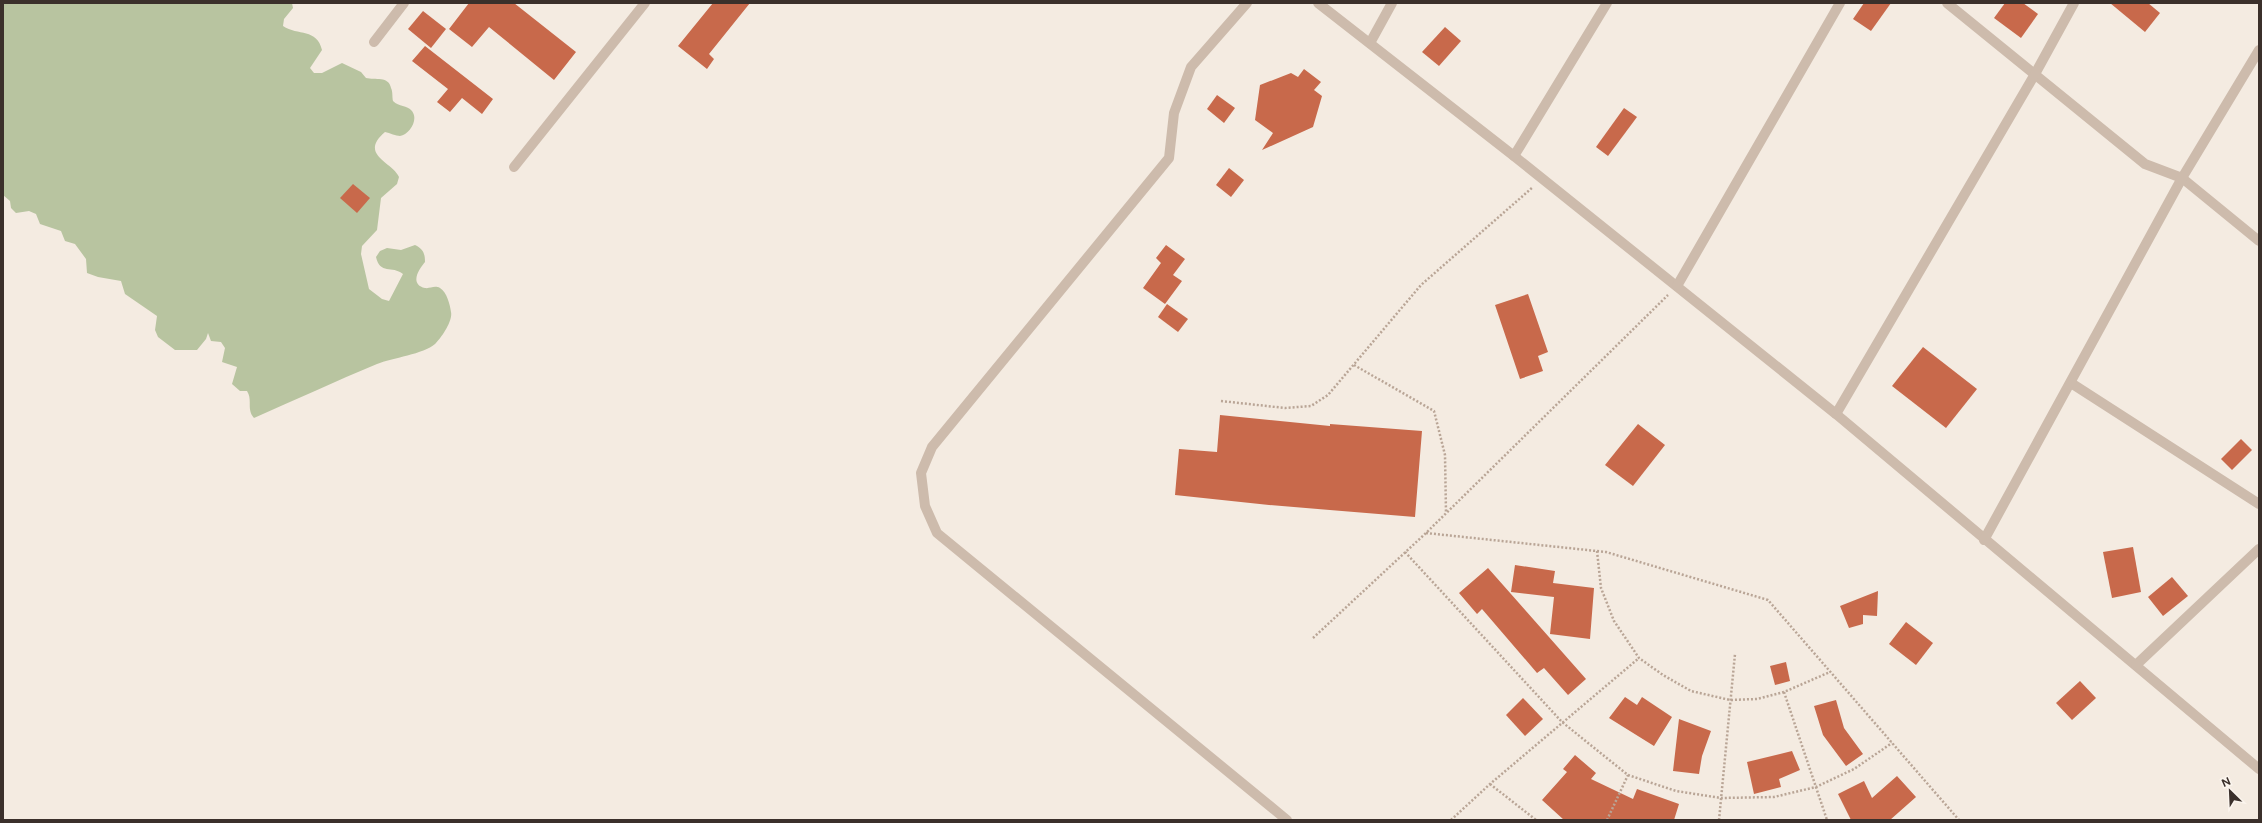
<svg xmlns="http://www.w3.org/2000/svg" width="2262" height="823" font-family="Figtree,sans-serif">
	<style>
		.green { fill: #b8c4a0 }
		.building { fill: #c8694b }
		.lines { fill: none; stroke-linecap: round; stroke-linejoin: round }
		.path { stroke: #b9a596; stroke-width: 2.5; stroke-dasharray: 2 2; stroke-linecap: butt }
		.minor { stroke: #cdbbac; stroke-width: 10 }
	</style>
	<rect width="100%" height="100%" fill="#f4ebe1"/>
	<path class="green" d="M 3,3 L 292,3 L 293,8 L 284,19 L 283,26 C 298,36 317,28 322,50 L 310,68 L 314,73 L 322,73 L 342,63 L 361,72 L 366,78 C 375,80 389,76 391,88 C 393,92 392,97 393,101 C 399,107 407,105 412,111 C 419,120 409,135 400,136 C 396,136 390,133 385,132 C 358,155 393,162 399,177 L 397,184 L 381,198 L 377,230 L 362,246 L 361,254 L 369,289 L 382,299 L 389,301 L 403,274 C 392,265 380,275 376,257 L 380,251 L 387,248 L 401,250 L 415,245 C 423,249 425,253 425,262 C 419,269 409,284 425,288 C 430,289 434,285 440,288 C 447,292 450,305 451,312 C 453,321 441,338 435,344 C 424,354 392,358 377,364 C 336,381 295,400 254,418 C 246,409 253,400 247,391 L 240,391 L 232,384 L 237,367 L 222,362 L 225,348 L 221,342 L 211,341 L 208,333 L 206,339 L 197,350 L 175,350 L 158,337 L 155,330 L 157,316 L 125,294 L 121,281 L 98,277 L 87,273 L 86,259 L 75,244 L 65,241 L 61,231 L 40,224 L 36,214 L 29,211 L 16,213 L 11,208 L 10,201 L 3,195 Z"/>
	<g class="building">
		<path d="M 469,3 L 514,3 L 576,52 L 554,80 L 489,27 L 472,47 L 449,29 Z"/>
		<path d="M 713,3 L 750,3 L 709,54 L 714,59 L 707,69 L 678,46 Z"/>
		<path d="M 1864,3 L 1891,3 L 1871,31 L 1853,19 Z"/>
		<path d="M 2005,3 L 2023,3 L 2038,14 L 2021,38 L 1994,18 Z"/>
		<path d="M 2110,3 L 2148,3 L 2160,13 L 2145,32 Z"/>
		<path d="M 423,11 L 446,29 L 431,48 L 408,29 Z"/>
		<path d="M 1445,27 L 1461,41 L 1439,66 L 1422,52 Z"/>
		<path d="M 425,46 L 493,99 L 482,114 L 462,98 L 450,112 L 437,102 L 448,89 L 412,61 Z"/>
		<path d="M 1304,69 L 1321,82 L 1314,90 L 1322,96 L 1313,127 L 1262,150 L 1273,133 L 1255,120 L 1260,85 L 1291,73 L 1298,77 Z"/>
		<path d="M 1217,95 L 1235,108 L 1224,123 L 1207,109 Z"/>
		<path d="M 1624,108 L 1637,117 L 1608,156 L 1596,147 Z"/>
		<path d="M 1229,168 L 1244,180 L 1231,197 L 1216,185 Z"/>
		<path d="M 353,184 L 370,198 L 357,213 L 340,198 Z"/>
		<path d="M 1166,245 L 1185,259 L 1173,275 L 1182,281 L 1165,304 L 1143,288 L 1161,263 L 1156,258 Z"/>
		<path d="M 1528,294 L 1548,352 L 1538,356 L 1543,371 L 1520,379 L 1495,305 Z"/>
		<path d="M 1167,304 L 1188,319 L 1178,332 L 1158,317 Z"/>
		<path d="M 1923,347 L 1977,389 L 1946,428 L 1892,386 Z"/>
		<path d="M 1220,415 L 1330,426 L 1330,424 L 1422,431 L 1415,517 L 1269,505 L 1175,495 L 1179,449 L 1217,452 Z"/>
		<path d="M 1638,424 L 1665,445 L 1633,486 L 1605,465 Z"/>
		<path d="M 2241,439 L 2252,450 L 2232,470 L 2221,459 Z"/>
		<path d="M 2133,547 L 2141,592 L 2112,598 L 2103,552 Z"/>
		<path d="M 1515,565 L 1555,571 L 1553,583 L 1594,588 L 1590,639 L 1550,634 L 1554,597 L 1511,592 Z"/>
		<path d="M 1488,568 L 1586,679 L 1568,695 L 1544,668 L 1537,673 L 1482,609 L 1477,614 L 1459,593 Z"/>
		<path d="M 2172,577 L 2188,596 L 2163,616 L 2148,597 Z"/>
		<path d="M 1878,591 L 1877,616 L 1863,615 L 1863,624 L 1849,628 L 1840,606 Z"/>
		<path d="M 1906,622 L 1933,643 L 1916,665 L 1889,644 Z"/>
		<path d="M 1786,662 L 1790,681 L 1775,685 L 1770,666 Z"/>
		<path d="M 2080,681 L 2096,698 L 2072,720 L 2056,703 Z"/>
		<path d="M 1625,697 L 1637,705 L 1642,697 L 1672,717 L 1654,746 L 1609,718 Z"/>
		<path d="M 1523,698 L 1543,719 L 1525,736 L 1506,715 Z"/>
		<path d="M 1836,700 L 1844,728 L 1863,754 L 1846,766 L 1823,735 L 1814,706 Z"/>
		<path d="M 1679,719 L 1711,731 L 1702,756 L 1699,774 L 1673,771 Z"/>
		<path d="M 1792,751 L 1800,770 L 1779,779 L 1781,787 L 1754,794 L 1747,762 Z"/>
		<path d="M 1575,755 L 1596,773 L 1591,779 L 1633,799 L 1637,789 L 1679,804 L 1674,820 L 1564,820 L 1542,800 L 1567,772 L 1563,769 Z"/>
		<path d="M 1897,776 L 1916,797 L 1890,820 L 1851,820 L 1838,794 L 1864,781 L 1872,798 Z"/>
	</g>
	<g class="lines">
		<g class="path">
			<path d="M 1354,365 L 1434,411 L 1445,455 L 1446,513"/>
			<path d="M 1221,401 L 1285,408 L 1311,406 L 1328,395 L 1421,285 L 1533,187"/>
			<path d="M 1426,533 L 1606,552 L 1768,600 L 1959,820"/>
			<path d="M 1597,551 L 1601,588 L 1614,621 L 1639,658 L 1663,675 L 1691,691 L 1730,700 L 1757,699 L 1784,692 L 1830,672"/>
			<path d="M 1405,552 L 1562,722 L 1628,775 L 1676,791 L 1721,798 L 1774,797 L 1816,787 L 1854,769 L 1892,743"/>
			<path d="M 1313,638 L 1426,533 L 1668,295"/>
			<path d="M 1784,692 L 1827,820"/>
			<path d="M 1490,784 L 1536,820"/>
			<path d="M 1451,820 L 1490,784 L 1639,658"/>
			<path d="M 1607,820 L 1628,775"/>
			<path d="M 1719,820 L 1735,654"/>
		</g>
		<g class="minor">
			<path d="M 1247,3 L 1191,67 L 1174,113 L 1169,158 L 932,447 L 921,473 L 925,506 L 937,533 L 1287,820"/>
			<path d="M 1318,3 L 1514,156 L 1836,414 L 2259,769"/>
			<path d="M 1947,3 L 2145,164 L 2182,178 L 2259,241"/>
			<path d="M 374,42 L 404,3"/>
			<path d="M 1370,43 L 1392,3"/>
			<path d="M 1514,156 L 1607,3"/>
			<path d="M 514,167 L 645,3"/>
			<path d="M 1677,286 L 1840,3"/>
			<path d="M 2071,383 L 2259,504"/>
			<path d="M 1836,414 L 2035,74 L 2074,3"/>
			<path d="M 1984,540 L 2182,178 L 2259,50"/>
			<path d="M 2136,665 L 2259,549"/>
		</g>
	</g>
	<rect width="2262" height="823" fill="none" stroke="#3b302b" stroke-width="8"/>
	<g transform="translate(2230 791) rotate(336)" stroke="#fbf5ee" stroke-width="3" paint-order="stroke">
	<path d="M0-3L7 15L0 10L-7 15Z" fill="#3b302b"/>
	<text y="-6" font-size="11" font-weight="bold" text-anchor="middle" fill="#3b302b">N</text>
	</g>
</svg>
